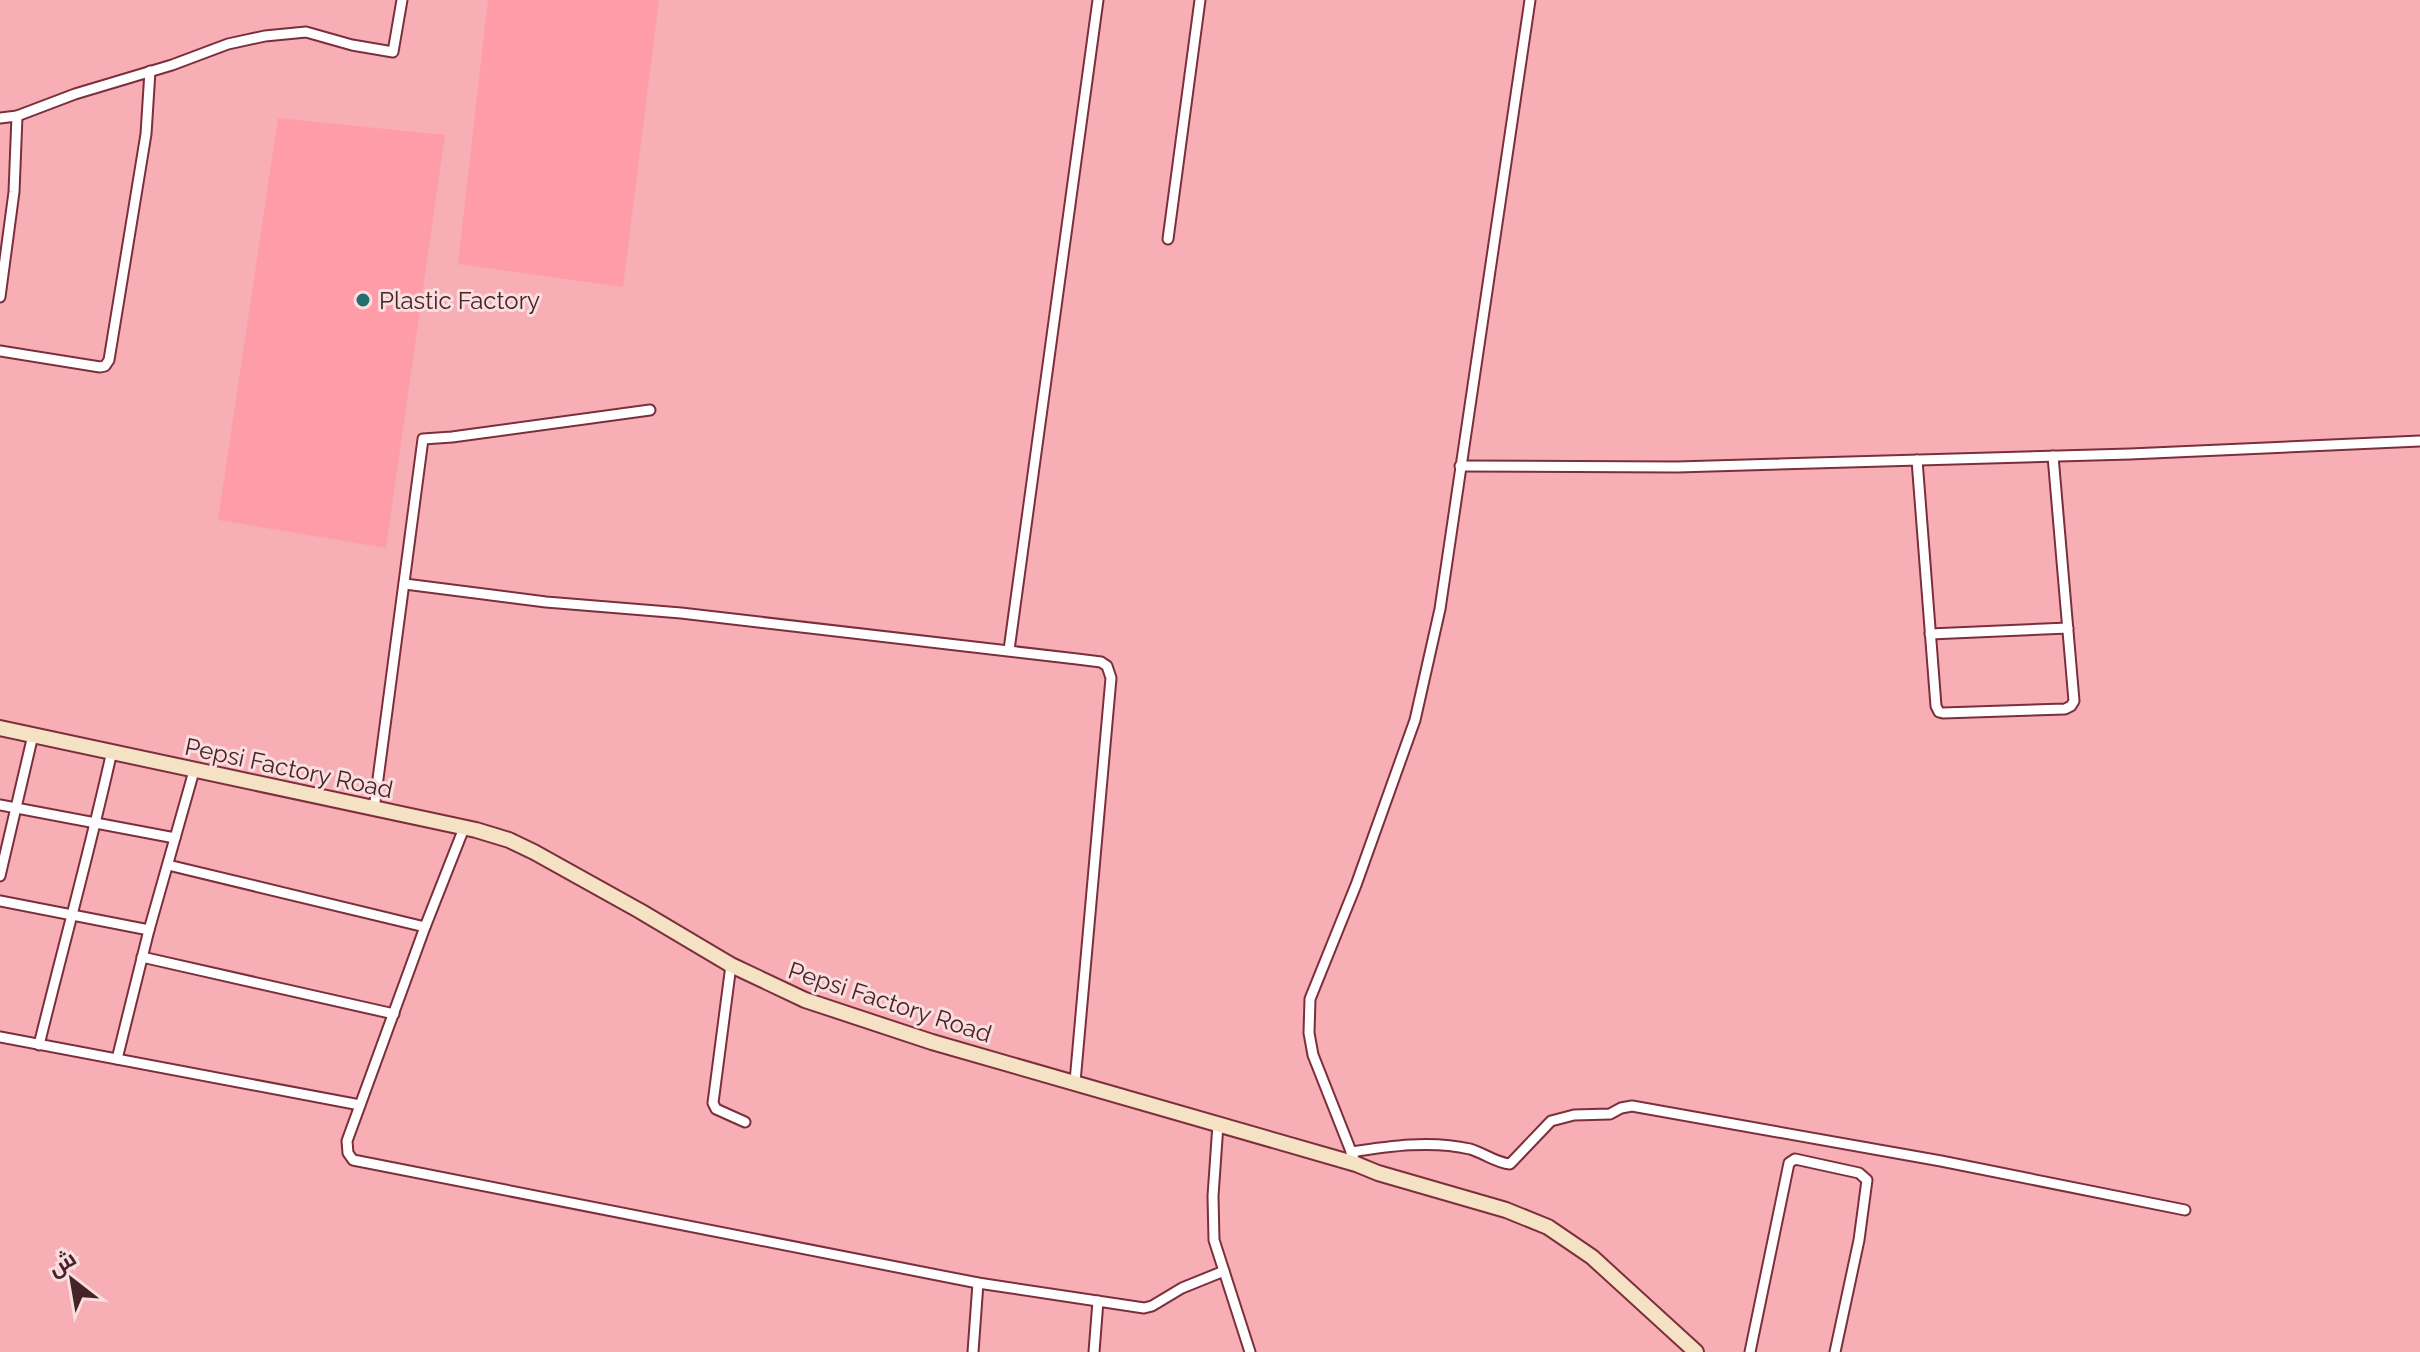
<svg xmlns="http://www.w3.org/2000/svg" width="2420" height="1352" font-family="Raleway,Cairo,sans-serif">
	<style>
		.built { fill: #fe9da8 }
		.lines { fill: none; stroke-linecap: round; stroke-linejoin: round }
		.street-casing { stroke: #7b2f3b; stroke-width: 13 }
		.secondary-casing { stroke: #7b2f3b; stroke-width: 18 }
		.street { stroke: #fff; stroke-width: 9 }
		.secondary { stroke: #f5e1c3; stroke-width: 14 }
		.poi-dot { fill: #226e6c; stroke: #fadddf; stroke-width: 3 }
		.labels { text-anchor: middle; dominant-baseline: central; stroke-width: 6; stroke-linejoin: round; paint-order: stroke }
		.poi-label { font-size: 24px; fill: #462327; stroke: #fadddf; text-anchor: start }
		.street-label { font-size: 24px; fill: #462327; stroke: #fadddf }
	</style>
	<rect width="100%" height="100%" fill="#f7aeb5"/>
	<g class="built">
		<path d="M 488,0 L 659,0 L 623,287 L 458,264 Z"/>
		<path d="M 278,118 L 445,135 L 386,548 L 218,520 Z"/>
	</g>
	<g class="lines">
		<g class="street-casing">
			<g id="street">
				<path d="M 0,118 L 17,116 L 75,94 L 172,65 L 228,44 L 265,36 L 306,32 L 352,45 L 393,52 L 402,0"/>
				<path d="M 1168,239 L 1200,0"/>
				<path d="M 0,297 L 14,192 L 17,116"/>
				<path d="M 0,351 L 100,367 L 105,366 L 109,360 L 146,134 L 150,71"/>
				<path d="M 1917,460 L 1936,706 L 1939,712 L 1943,713 L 2065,709 L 2071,706 L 2074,701 L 2053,456"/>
				<path d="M 1460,466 L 1677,467 L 2130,454 L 2420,441"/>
				<path d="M 405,584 L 546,602 L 681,613 L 1077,659 L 1101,662 L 1107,666 L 1111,678 L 1075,1082"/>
				<path d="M 1930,634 L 2068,628"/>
				<path d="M 1009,650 L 1098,0"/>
				<path d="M 0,805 L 175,838"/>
				<path d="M 374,809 L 423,439 L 452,437 L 650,410"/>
				<path d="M 464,828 L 425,927 L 347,1141 L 348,1153 L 353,1160 L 978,1283 L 1144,1308 L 1152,1306 L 1182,1288 L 1224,1271"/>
				<path d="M 168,865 L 425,927"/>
				<path d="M 0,876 L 33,735"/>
				<path d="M 0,901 L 149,930"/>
				<path d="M 142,957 L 394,1014"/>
				<path d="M 731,965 L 713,1103 L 716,1109 L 745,1122"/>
				<path d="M 0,1037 L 360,1105"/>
				<path d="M 39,1045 C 63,947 90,850 112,751"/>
				<path d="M 117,1059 L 149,930 L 194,771"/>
				<path d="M 1218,1124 L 1213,1196 L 1214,1240 L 1250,1352"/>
				<path d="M 1351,1152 C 1390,1146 1431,1140 1470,1149 C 1484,1153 1496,1163 1510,1164 L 1551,1121 L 1574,1115 L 1610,1114 L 1621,1108 L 1632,1106 L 1941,1161 L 2185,1210"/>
				<path d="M 1356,1164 L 1313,1055 L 1309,1033 L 1310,999 L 1356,885 L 1415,720 L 1440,609 L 1530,0"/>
				<path d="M 973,1352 L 978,1283"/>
				<path d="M 1094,1352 L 1098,1301"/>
				<path d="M 1750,1352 L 1789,1163 L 1795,1159 L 1859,1173 L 1867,1180 L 1859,1240 L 1835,1352"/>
			</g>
		</g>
		<g class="secondary-casing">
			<path id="secondary" d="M 0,728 L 476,830 L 509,840 L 534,852 L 640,911 L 731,965 L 805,1000 L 932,1042 L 1356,1164 L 1378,1173 L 1506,1210 L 1548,1227 L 1592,1257 L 1696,1352"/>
		</g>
		<use href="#street" class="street"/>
		<use href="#secondary" class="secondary"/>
	</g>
	<circle class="poi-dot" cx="363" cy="300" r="8"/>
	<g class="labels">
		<g class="poi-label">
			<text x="379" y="300">Plastic Factory</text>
		</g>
		<g class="street-label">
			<text transform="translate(289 768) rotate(12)">Pepsi Factory Road</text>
			<text transform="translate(890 1002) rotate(18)">Pepsi Factory Road</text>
		</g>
	</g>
	<g transform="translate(72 1280) rotate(329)" stroke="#fadddf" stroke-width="6" paint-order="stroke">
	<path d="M0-6L14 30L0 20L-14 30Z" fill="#462327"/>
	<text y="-12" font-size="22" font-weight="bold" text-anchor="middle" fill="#462327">ش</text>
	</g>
</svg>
